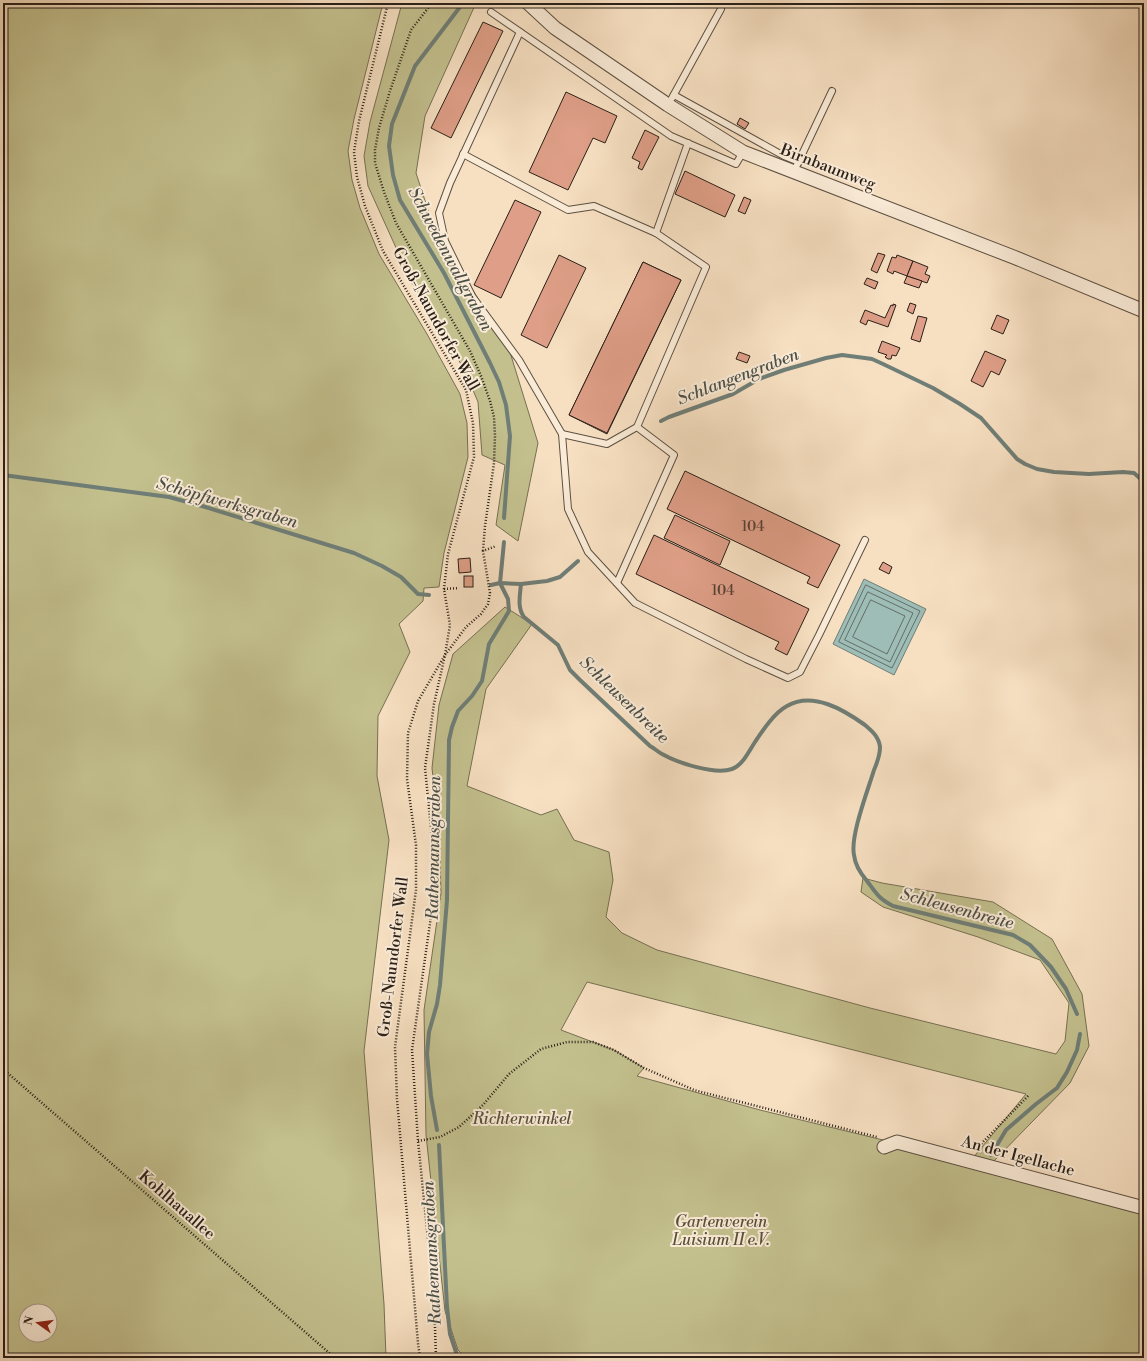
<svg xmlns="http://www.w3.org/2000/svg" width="1147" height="1361" font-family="'Libre Bodoni',serif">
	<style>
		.green { fill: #c3c08e; stroke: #767053; fill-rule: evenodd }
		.water { fill: #9dbdb6; stroke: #6f7e77 }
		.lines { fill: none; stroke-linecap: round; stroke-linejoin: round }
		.shore { stroke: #646e67; stroke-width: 1 }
		.stream { stroke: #6f7e77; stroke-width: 4 }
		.building { fill: #de9e87; stroke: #2a2018 }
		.lane-casing { stroke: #5d5042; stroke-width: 8 }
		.street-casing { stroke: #5d5042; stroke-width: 15 }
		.path { stroke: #2a2018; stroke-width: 2.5; stroke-dasharray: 1 2; stroke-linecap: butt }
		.lane { stroke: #faebd7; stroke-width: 6 }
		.street { stroke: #faebd7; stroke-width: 13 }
		.labels { text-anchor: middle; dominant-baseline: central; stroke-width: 4; stroke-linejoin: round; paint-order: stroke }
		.number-label { font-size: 14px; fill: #574034 }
		.street-label { font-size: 16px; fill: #2a2018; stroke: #faebd7 }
		.park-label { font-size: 16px; font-style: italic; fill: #58503b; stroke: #faebd7 }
		.water-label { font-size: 17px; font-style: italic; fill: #4c4f47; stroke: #faebd7 }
	</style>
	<rect width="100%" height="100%" fill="#f7e0c2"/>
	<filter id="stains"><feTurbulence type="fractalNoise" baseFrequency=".005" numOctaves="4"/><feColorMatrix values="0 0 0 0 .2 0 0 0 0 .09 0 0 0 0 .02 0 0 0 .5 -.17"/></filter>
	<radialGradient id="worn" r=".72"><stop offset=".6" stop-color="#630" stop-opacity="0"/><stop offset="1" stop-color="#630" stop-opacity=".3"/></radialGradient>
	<g class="green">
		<path d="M 3,3 L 383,3 L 354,119 L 348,151 L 352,180 L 360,208 L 379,254 L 427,334 L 460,394 L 467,423 L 468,457 L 444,553 L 439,587 L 424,588 L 423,601 L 399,624 L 410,652 L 378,716 L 377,776 L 389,840 L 364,1051 L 384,1304 L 386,1358 L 3,1358 ZM 26,1311 L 50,1311 L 50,1335 L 26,1335 Z"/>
		<path d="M 402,3 L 476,3 L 425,116 L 416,173 L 433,225 L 509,349 L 538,443 L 518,541 L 496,525 L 505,465 L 482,455 L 478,402 L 464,369 L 412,283 L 368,186 L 364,156 L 370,122 Z"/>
		<path d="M 505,607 L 532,624 L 486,689 L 467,786 L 541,815 L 557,809 L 574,840 L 609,852 L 613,880 L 606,917 L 622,933 L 657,950 L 870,1008 L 1056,1054 L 1065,1041 L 1069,1003 L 1040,960 L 978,937 L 883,907 L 861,892 L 863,878 L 882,883 L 993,902 L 1052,939 L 1082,994 L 1089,1046 L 1070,1083 L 991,1164 L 972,1159 L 1026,1094 L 587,982 L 561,1030 L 614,1050 L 644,1068 L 637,1076 L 760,1110 L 887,1141 L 1144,1211 L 1144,1358 L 466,1358 L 458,1350 L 445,1311 L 426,1135 L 424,1010 L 441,893 L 439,831 L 432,768 L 439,705 L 453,654 Z"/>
	</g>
	<path class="water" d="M 864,579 L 926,609 L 894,675 L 833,644 Z"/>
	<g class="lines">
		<g class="shore">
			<path d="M 866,585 L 920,611 L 892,668 L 839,642 Z"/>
			<path d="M 868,592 L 913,613 L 890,662 L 845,640 Z"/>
			<path d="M 871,600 L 905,616 L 887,654 L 853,637 Z"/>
		</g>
		<g class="stream">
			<path d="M 463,3 L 415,66 L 392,124 L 389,146 L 393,175 L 400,200 L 444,273 L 490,363 L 499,382 L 506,405 L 510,436 L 504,518"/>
			<path d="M 661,421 L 669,417 L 733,394 L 759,379 L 784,370 L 826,358 L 842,355 L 865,358 L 872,359 L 883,364 L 933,388 L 960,404 L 981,418 L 1017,459 L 1025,464 L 1037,469 L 1054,472 L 1089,474 L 1123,472 L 1134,473 L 1144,482"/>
			<path d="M 3,475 L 169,497 L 202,506 L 354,553 L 382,566 L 401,577 L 418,594 L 429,595"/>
			<path d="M 500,583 L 504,542"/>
			<path d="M 521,584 C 520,595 517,608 524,617 L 558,645 L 570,670 L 580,680 L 650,746 C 654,748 658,752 662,754 C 678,763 715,775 732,769 C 743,765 749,751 755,742 C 763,730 774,713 787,706 C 813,691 844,710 865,725 C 872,731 879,737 880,747 C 880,754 877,763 874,770 C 868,790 850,836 854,855 C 855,864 861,874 867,881 C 877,894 878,898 893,906 L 1013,935 L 1030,945 L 1051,967 L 1066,989 L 1077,1014"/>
			<path d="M 491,585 L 500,583 L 521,584 L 547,581 L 560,577 L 578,561"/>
			<path d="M 437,1130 L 431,1096 L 427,1054 L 429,1032 L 437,1004 L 440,985 L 447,900 L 449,740 L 452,727 L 458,711 L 472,696 L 482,681 L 489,644 L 509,611 L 508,599 L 500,583"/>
			<path d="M 439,1145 L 447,1307 L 450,1334 L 458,1358"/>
			<path d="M 991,1155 L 1006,1130 L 1036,1104 L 1057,1088 L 1067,1072 L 1077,1050 L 1080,1034"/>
		</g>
	</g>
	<g class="building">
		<path d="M 483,22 L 503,31 L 451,138 L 431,128 Z"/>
		<path d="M 566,92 L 617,116 L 605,143 L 593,138 L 568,190 L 529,172 Z"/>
		<path d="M 740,118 L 749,123 L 745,129 L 737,124 Z"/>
		<path d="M 645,130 L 659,137 L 642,170 L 638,168 L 640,162 L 632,158 Z"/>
		<path d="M 685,171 L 735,195 L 725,217 L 675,194 Z"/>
		<path d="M 744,197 L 751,200 L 745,214 L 738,211 Z"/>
		<path d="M 515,200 L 541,212 L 501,298 L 474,285 Z"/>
		<path d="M 878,253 L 885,255 L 877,273 L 871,270 Z"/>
		<path d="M 559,255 L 586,268 L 547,348 L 521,335 Z"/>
		<path d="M 897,255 L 913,261 L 907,276 L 894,271 L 893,274 L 887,271 L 892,257 L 896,258 Z"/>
		<path d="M 913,261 L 928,267 L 925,274 L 930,276 L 927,283 L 907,276 Z"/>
		<path d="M 643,262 L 681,280 L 607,434 L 569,415 Z"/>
		<path d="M 643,262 L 681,280 L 607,433 L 569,415 Z"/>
		<path d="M 907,276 L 922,281 L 919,288 L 904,283 Z"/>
		<path d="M 867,278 L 878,282 L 875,289 L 864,284 Z"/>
		<path d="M 910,303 L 916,305 L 913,314 L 907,311 Z"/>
		<path d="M 893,304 L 896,305 L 888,327 L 868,320 L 866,325 L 860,322 L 865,310 L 885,318 L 891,305 L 893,306 Z"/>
		<path d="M 997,315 L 1009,320 L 1003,334 L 991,329 Z"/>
		<path d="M 918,316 L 927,318 L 920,342 L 911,339 Z"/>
		<path d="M 882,341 L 900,348 L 896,356 L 892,355 L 891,359 L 888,359 L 885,357 L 887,355 L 878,352 Z"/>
		<path d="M 985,351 L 1006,360 L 999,375 L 991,371 L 983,387 L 971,381 Z"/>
		<path d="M 739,352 L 750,356 L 747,363 L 736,359 Z"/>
		<path d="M 685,471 L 840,545 L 818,588 L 807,583 L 810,577 L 667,509 Z"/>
		<path d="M 675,515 L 730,541 L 720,565 L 664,538 Z"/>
		<path d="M 654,535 L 809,609 L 787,655 L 775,649 L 779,642 L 636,574 Z"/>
		<path d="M 470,558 L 471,572 L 459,573 L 458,559 Z"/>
		<path d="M 883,562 L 892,567 L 889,574 L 879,569 Z"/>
		<rect x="464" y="576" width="9" height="11"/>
	</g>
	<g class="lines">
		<g class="lane-casing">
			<g id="lane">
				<path d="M 491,12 L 671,136 L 736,164 L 743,152"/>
				<path d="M 520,32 L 450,183 L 439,213 L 445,241 L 472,296 L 519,360 L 562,434 L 568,509 L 588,552 L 635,603 L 746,659 L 788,678 L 800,672 L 819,635 L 865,540"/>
				<path d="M 674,95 L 784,156 L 799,162"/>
				<path d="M 672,98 L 721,9"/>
				<path d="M 463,154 L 568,210 L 594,206 L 656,233 L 706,267 L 637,427 L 674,455 L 617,583"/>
				<path d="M 797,165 L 832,91"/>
				<path d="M 656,233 L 688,143"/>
				<path d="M 562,434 L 607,444 L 637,427"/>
			</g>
		</g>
		<g class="street-casing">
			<g id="street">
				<path d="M 528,3 L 555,28 L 668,105 L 743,152 L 1016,258 L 1144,311"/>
				<path d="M 884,1147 L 897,1142 L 1144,1208"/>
			</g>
		</g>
		<g class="path">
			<path d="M 388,3 L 359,121 L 354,152 L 357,177 L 365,206 L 383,251 L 466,390 L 473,423 L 474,457 L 448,554 L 444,589 L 450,625 L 445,655 L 418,701 L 408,733 L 407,779 L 416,845 L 416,890 L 395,1047 L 397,1099 L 418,1343 L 420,1358"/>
			<path d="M 432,3 L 411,30 L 390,91 L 379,128 L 375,150 L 375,163 L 384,192 L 396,223 L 470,351 L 481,376 L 490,401 L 494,417 L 495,436 L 494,463 L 485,526 L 483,551"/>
			<path d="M 444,589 L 459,588"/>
			<path d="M 3,1069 L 335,1358"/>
			<path d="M 418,1141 L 440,1137 L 459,1127 L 483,1105 L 509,1074 L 541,1049 L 567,1042 L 593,1042 L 614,1050 L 644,1068 L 694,1090 L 877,1137"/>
			<path d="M 980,1153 L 982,1143 L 1029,1095"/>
			<path d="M 436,1358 L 434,1298 L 418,1141 L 412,1050 L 434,895 L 431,828 L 425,768 L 434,704 L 445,655 L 466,627 L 481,614 L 488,604 L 490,593 L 483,551 L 496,546"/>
		</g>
		<use href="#lane" class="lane"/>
		<use href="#street" class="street"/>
	</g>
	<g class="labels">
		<g class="number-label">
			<text x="753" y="527">104</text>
			<text x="723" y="591">104</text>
		</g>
		<g class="street-label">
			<text transform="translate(828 167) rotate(21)">Birnbaumweg</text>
			<text transform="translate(436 319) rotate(61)">Groß-Naundorfer Wall</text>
			<text transform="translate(393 957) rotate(-83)">Groß-Naundorfer Wall</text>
			<text transform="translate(1018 1156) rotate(15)">An der Igellache</text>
			<text transform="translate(177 1205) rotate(41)">Kohlhauallee</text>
		</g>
		<g class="park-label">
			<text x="522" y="1119">Richterwinkel</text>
			<text x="721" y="1222">Gartenverein<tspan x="721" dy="18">Luisium II e.V.</tspan></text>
		</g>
		<g class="water-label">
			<text transform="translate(450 259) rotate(62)">Schwedenwallgraben</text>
			<text transform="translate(738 377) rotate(-21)">Schlangengraben</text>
			<text transform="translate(227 503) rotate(16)">Schöpfwerksgraben</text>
			<text transform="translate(624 700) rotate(44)">Schleusenbreite</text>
			<text transform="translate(434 848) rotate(-89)">Rathemannsgraben</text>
			<text transform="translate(957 909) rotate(15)">Schleusenbreite</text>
			<text transform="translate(432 1253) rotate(-93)">Rathemannsgraben</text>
		</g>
	</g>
	<rect width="1147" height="1361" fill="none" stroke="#f7e0c2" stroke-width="16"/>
	<rect x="4" y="4" width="1139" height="1353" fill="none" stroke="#2a2018" stroke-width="2"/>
	<rect x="8" y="8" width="1131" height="1345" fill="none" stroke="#2a2018"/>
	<g transform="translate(38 1323) rotate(284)"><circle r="19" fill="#faebd7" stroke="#a79a8b"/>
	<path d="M0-3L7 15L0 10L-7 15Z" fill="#8f2418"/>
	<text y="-6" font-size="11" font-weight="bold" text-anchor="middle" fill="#2a2018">N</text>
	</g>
	<rect width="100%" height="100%" filter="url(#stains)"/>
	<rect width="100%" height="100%" fill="url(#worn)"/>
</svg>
